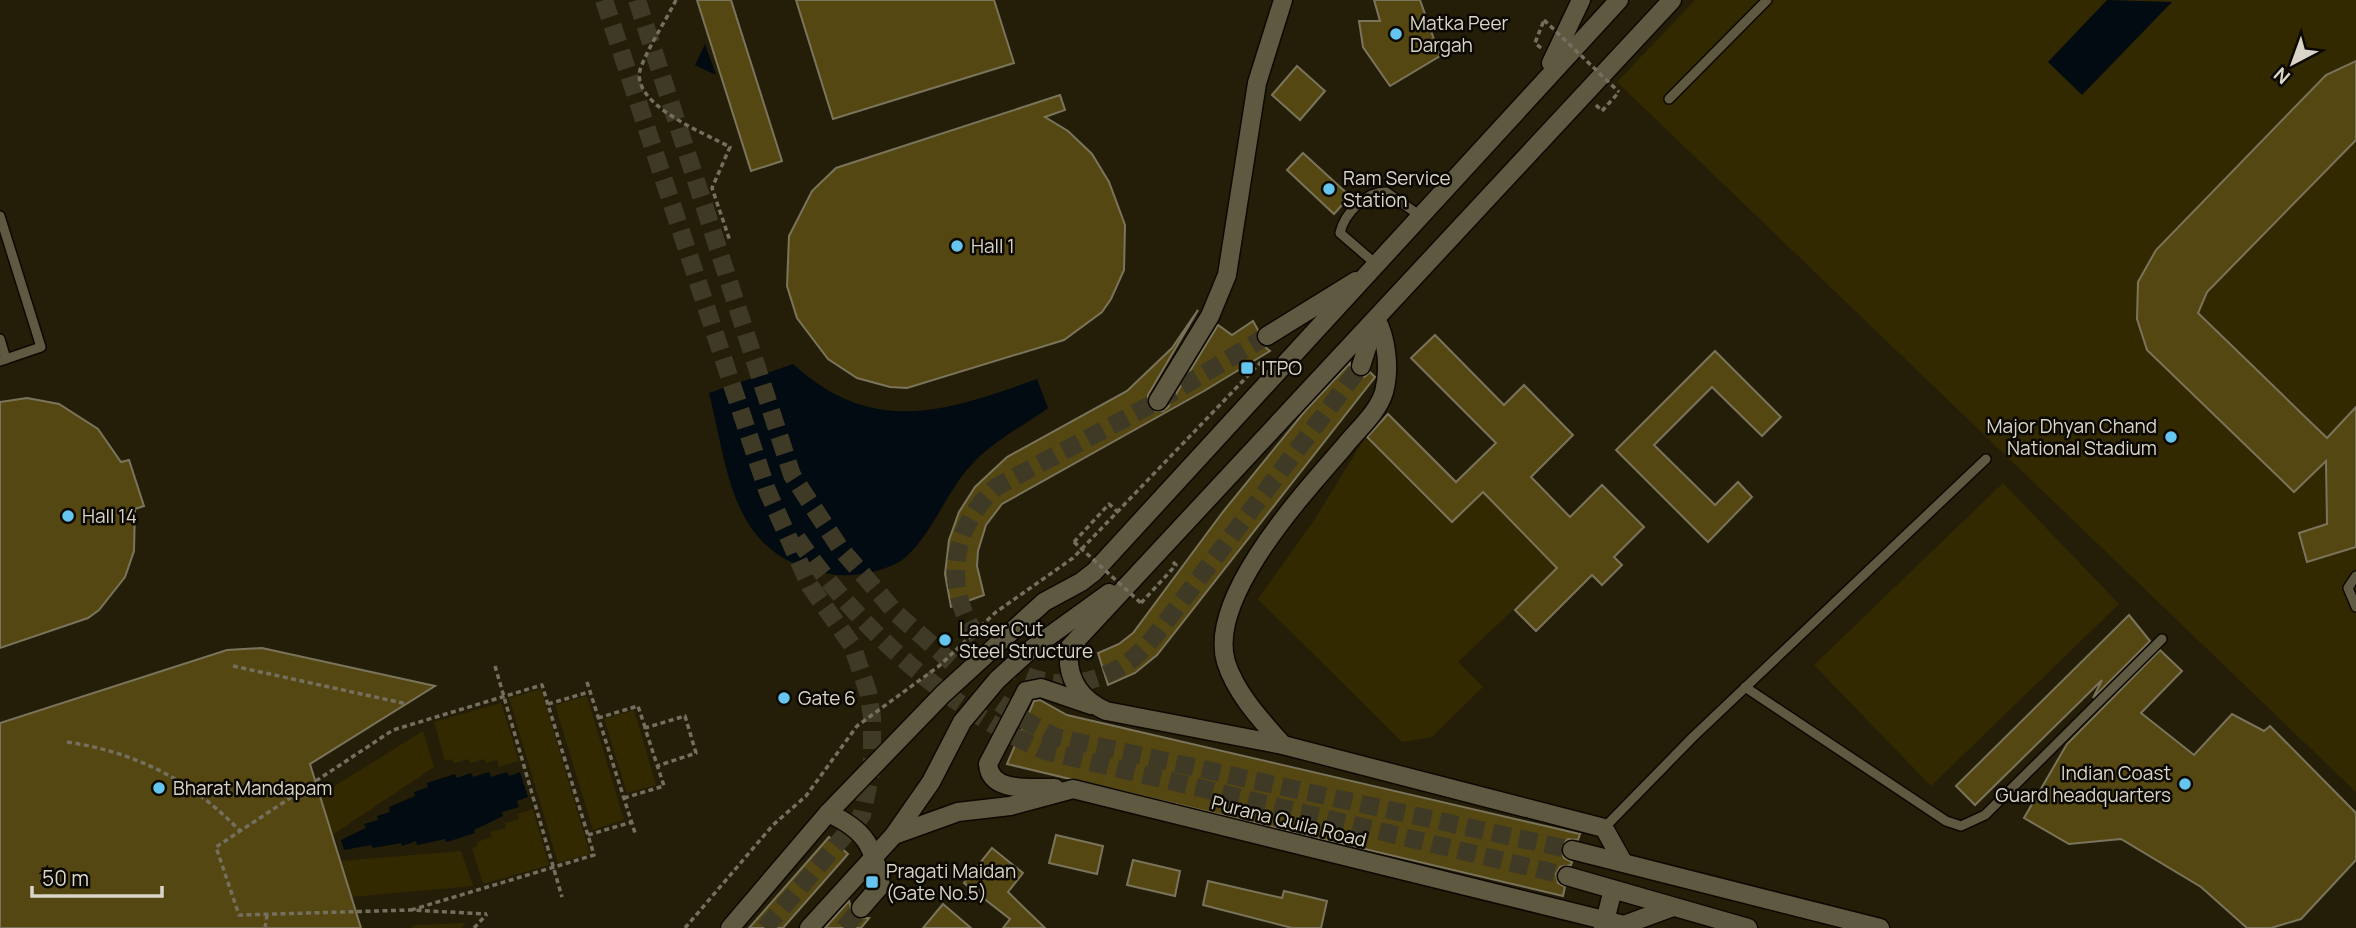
<svg xmlns="http://www.w3.org/2000/svg" width="2356" height="928" font-family="Manrope,sans-serif">
	<style>
		.green { fill: #332900 }
		.water { fill: #010b11 }
		.building { fill: #554711; stroke: #7b745c; stroke-width: 2 }
		.lines { fill: none; stroke-linecap: round; stroke-linejoin: round }
		.secondary-tunnel { stroke: #3f3a26; stroke-width: 18; stroke-dasharray: 18 9; stroke-linecap: butt }
		.service-casing { stroke: #0d0800; stroke-width: 12 }
		.minor-casing { stroke: #0d0800; stroke-width: 21 }
		.secondary-casing { stroke: #0d0800; stroke-width: 21 }
		.path { stroke: #746f5e; stroke-width: 3.5; stroke-dasharray: 5 3.5; stroke-linecap: butt }
		.service { stroke: #605942; stroke-width: 9 }
		.minor { stroke: #605942; stroke-width: 18 }
		.secondary { stroke: #605942; stroke-width: 18 }
		.path-bridge { stroke: #746f5e; stroke-width: 3.5; stroke-dasharray: 5 3.5; stroke-linecap: butt }
		.poi-dot { fill: #65c5ee; stroke: #0b0902; stroke-width: 2.5 }
		.labels { text-anchor: middle; dominant-baseline: central; stroke-width: 5; stroke-linejoin: round; paint-order: stroke }
		.poi-label { font-size: 19px; fill: #d9d6c9; stroke: #0b0902; text-anchor: start }
		.street-label { font-size: 19px; fill: #d9d6c9; stroke: #0b0902 }
	</style>
	<rect width="100%" height="100%" fill="#241e09"/>
	<g class="green">
		<path d="M 1695,0 L 2356,0 L 2356,792 L 1617,82 Z"/>
		<path d="M 1366,436 L 1452,522 L 1483,492 L 1557,568 L 1458,662 L 1483,687 L 1432,737 L 1402,742 L 1258,599 L 1313,522 Z"/>
		<path d="M 2003,483 L 2119,604 L 1931,786 L 1814,665 Z"/>
		<path d="M 541,689 L 590,854 L 558,863 L 509,698 Z"/>
		<path d="M 587,696 L 624,820 L 593,830 L 555,705 Z"/>
		<path d="M 501,703 L 519,761 L 499,767 L 497,760 L 486,763 L 485,759 L 470,763 L 469,759 L 454,763 L 452,759 L 445,761 L 434,722 Z"/>
		<path d="M 634,710 L 656,785 L 627,793 L 604,719 Z"/>
		<path d="M 423,731 L 434,767 L 332,835 L 320,795 Z"/>
		<path d="M 533,809 L 549,865 L 483,884 L 472,848 L 478,846 L 477,842 L 492,837 L 490,832 L 506,828 L 505,823 L 519,819 L 518,814 Z"/>
		<path d="M 461,851 L 473,886 L 351,897 L 340,861 Z"/>
		<path d="M 466,923 L 461,928 L 411,928 L 414,925 Z"/>
	</g>
	<g class="water">
		<path d="M 2107,0 L 2172,2 L 2082,95 L 2048,62 Z"/>
		<path d="M 705,44 L 716,75 L 695,65 Z"/>
		<path d="M 793,364 C 873,437 945,412 1037,379 L 1048,408 C 1025,425 995,440 975,461 C 947,489 936,528 907,556 C 892,570 858,577 837,575 C 732,562 730,478 709,393 Z"/>
		<path d="M 489,772 L 491,777 L 507,772 L 509,776 L 520,772 L 528,797 L 517,801 L 519,807 L 502,812 L 503,816 L 474,830 L 475,833 L 447,842 L 445,839 L 417,845 L 416,841 L 402,846 L 401,843 L 373,848 L 371,845 L 344,850 L 341,840 L 366,828 L 364,824 L 378,820 L 377,816 L 390,812 L 389,807 L 415,796 L 414,792 L 428,787 L 427,783 L 455,774 L 457,778 L 471,773 L 473,777 Z"/>
	</g>
	<g class="building">
		<path d="M 697,0 L 731,0 L 782,161 L 751,171 Z"/>
		<path d="M 796,0 L 994,0 L 1014,63 L 833,119 Z"/>
		<path d="M 1374,0 L 1420,0 L 1440,56 L 1390,86 L 1363,47 L 1359,21 L 1380,21 Z"/>
		<path d="M 2356,61 L 2356,140 L 2207,292 L 2198,313 L 2327,438 L 2356,407 L 2356,547 L 2307,562 L 2299,533 L 2327,524 L 2326,461 L 2294,492 L 2147,350 L 2137,319 L 2138,282 L 2156,250 L 2326,75 Z"/>
		<path d="M 1297,66 L 1325,91 L 1300,120 L 1272,95 Z"/>
		<path d="M 1060,95 L 1065,110 L 1045,117 L 1068,131 L 1092,154 L 1109,182 L 1125,225 L 1124,270 L 1111,299 L 1102,312 L 1064,340 L 907,388 L 890,387 L 857,378 L 828,359 L 797,318 L 787,286 L 789,236 L 812,191 L 836,168 Z"/>
		<path d="M 1303,153 L 1350,196 L 1334,214 L 1287,170 Z"/>
		<path d="M 1198,310 L 1148,395 L 1148,406 L 1153,411 L 1163,411 L 1168,407 L 1218,325 L 1232,335 L 1253,321 L 1258,330 L 1257,341 L 1270,351 L 1204,391 L 1002,504 L 986,525 L 978,551 L 977,566 L 984,595 L 951,607 L 945,574 L 949,540 L 959,512 L 975,487 L 1007,457 L 1127,391 L 1172,348 Z"/>
		<path d="M 1435,335 L 1504,405 L 1524,385 L 1573,435 L 1531,477 L 1570,517 L 1602,485 L 1644,527 L 1614,557 L 1622,565 L 1602,585 L 1592,575 L 1536,631 L 1515,610 L 1557,568 L 1483,492 L 1452,522 L 1367,437 L 1388,414 L 1456,482 L 1496,443 L 1411,358 Z"/>
		<path d="M 1715,351 L 1781,417 L 1762,436 L 1712,387 L 1654,445 L 1715,505 L 1738,482 L 1752,497 L 1708,542 L 1616,450 Z"/>
		<path d="M 1350,363 L 1352,373 L 1357,377 L 1364,377 L 1370,372 L 1375,377 L 1157,655 L 1135,673 L 1108,685 L 1098,653 L 1119,644 L 1133,633 L 1222,513 L 1305,411 Z"/>
		<path d="M 27,398 L 59,404 L 98,429 L 121,462 L 129,460 L 144,506 L 135,509 L 134,551 L 125,577 L 99,610 L 88,618 L 0,648 L 0,402 Z"/>
		<path d="M 2129,615 L 2150,641 L 2093,698 L 2102,680 L 1975,805 L 1956,786 Z"/>
		<path d="M 262,648 L 435,686 L 310,764 L 361,928 L 0,928 L 0,723 L 227,650 Z"/>
		<path d="M 2160,650 L 2182,671 L 2141,713 L 2194,755 L 2232,714 L 2264,731 L 2270,726 L 2356,813 L 2356,860 L 2301,919 L 2271,928 L 2247,928 L 2201,887 L 2121,839 L 2069,844 L 2024,818 L 2067,744 Z"/>
		<path d="M 1040,700 L 1067,715 L 1580,834 L 1578,840 L 1568,839 L 1561,847 L 1564,858 L 1572,862 L 1571,865 L 1560,867 L 1556,874 L 1558,883 L 1565,887 L 1563,896 L 1007,764 L 1034,701 Z"/>
		<path d="M 1056,835 L 1103,846 L 1097,874 L 1049,863 Z"/>
		<path d="M 829,837 L 848,854 L 783,928 L 749,928 Z"/>
		<path d="M 992,848 L 1023,873 L 1008,892 L 1045,928 L 1003,928 L 1010,919 L 964,883 Z"/>
		<path d="M 1133,860 L 1180,871 L 1175,896 L 1127,885 Z"/>
		<path d="M 1208,881 L 1282,898 L 1284,891 L 1327,901 L 1321,928 L 1292,928 L 1203,905 Z"/>
		<path d="M 849,901 L 854,917 L 869,918 L 861,928 L 825,928 Z"/>
		<path d="M 943,904 L 971,928 L 923,928 Z"/>
	</g>
	<g class="lines">
		<g class="secondary-tunnel">
			<path d="M 604,0 L 767,490 L 810,586 L 852,645 L 868,692 L 872,717 L 872,767 L 862,815 L 765,928"/>
			<path d="M 637,0 L 792,475 L 840,548 L 897,614 L 991,697 L 1026,721 L 1056,737 L 1572,850"/>
			<path d="M 1267,336 L 1158,401 L 996,487 C 891,584 1013,736 1124,665 C 1141,654 1153,638 1165,623 L 1361,366"/>
			<path d="M 797,538 C 858,628 945,707 1045,751 L 1567,876"/>
			<path d="M 844,928 L 861,908"/>
		</g>
		<g class="service-casing">
			<g id="service">
				<path d="M 1669,99 L 1767,0"/>
				<path d="M 0,216 L 41,347 L 0,361"/>
				<path d="M 1377,265 L 1340,233 C 1344,214 1366,191 1386,192 L 1422,217"/>
				<path d="M 0,339 L 6,359"/>
				<path d="M 2356,576 L 2348,588 L 2356,607"/>
				<path d="M 1745,687 L 1946,821 L 1961,826 L 1985,815 L 2162,639"/>
				<path d="M 1604,828 L 1693,737 L 1986,459"/>
			</g>
		</g>
		<g class="minor-casing">
			<path id="minor" d="M 1603,928 L 1613,890"/>
		</g>
		<g class="secondary-casing">
			<g id="secondary">
				<path d="M 1551,63 L 1581,0"/>
				<path d="M 1376,319 C 1387,338 1390,370 1384,392 C 1378,413 1356,431 1343,448 C 1303,494 1207,598 1226,662 C 1236,694 1262,721 1283,745 L 1604,828 L 1623,862"/>
				<path d="M 1267,336 L 1356,281"/>
				<path d="M 1361,366 L 1374,326"/>
				<path d="M 1158,401 L 1210,316 L 1227,275 L 1257,83 L 1283,0"/>
				<path d="M 1283,745 L 1106,711 C 1079,699 1066,678 1069,648 L 1672,0"/>
				<path d="M 1055,788 C 1033,787 990,794 988,764 L 1026,691 L 1041,688 L 1091,705"/>
				<path d="M 828,813 C 866,830 873,846 881,885 L 861,908"/>
				<path d="M 894,835 L 958,812 L 1010,806 L 1073,789 L 1624,925 L 1673,907"/>
				<path d="M 1572,850 L 1880,928"/>
				<path d="M 1567,876 L 1748,928"/>
				<path d="M 730,928 L 828,813 L 943,694 L 1044,602 L 1081,582 L 1094,572 L 1619,0"/>
				<path d="M 809,928 L 894,835 L 931,782 L 962,722 L 997,680 L 1030,650 L 1109,593"/>
			</g>
		</g>
		<g class="path">
			<path d="M 676,0 C 665,22 650,44 641,67 C 627,103 704,133 730,147 L 712,188 L 730,241"/>
			<path d="M 1541,48 L 1535,43 L 1544,20"/>
			<path d="M 1596,105 L 1602,111 L 1619,92"/>
			<path d="M 1074,542 L 1109,504 L 1120,514"/>
			<path d="M 1141,603 L 1176,565 L 1172,561"/>
			<path d="M 233,666 L 407,704"/>
			<path d="M 495,666 L 562,897"/>
			<path d="M 587,682 L 635,833"/>
			<path d="M 548,704 L 589,692"/>
			<path d="M 598,718 L 638,706 L 645,727"/>
			<path d="M 67,742 C 136,752 192,781 240,831"/>
			<path d="M 624,798 L 664,786 L 645,728 L 685,716 L 696,753 L 657,766"/>
			<path d="M 588,835 L 632,822"/>
			<path d="M 411,910 L 594,855 L 542,685 L 393,730 L 216,847 L 239,915 L 411,910 L 487,914"/>
			<path d="M 265,928 L 267,915"/>
			<path d="M 474,928 L 487,914"/>
			<path d="M 685,928 L 773,825 L 806,796 L 857,726 L 939,666 L 996,612 L 1073,558 L 1263,360"/>
		</g>
		<use href="#service" class="service"/>
		<use href="#minor" class="minor"/>
		<use href="#secondary" class="secondary"/>
		<g class="path-bridge">
			<path d="M 1544,20 L 1619,92"/>
			<path d="M 1074,542 L 1141,603"/>
		</g>
	</g>
	<g class="poi-dot">
		<circle cx="1396" cy="34" r="7"/>
		<circle cx="1329" cy="189" r="7"/>
		<circle cx="957" cy="246" r="7"/>
		<rect x="1240" y="361" width="14" height="14" rx="3.5"/>
		<circle cx="2171" cy="437" r="7"/>
		<circle cx="68" cy="516" r="7"/>
		<circle cx="945" cy="640" r="7"/>
		<circle cx="784" cy="698" r="7"/>
		<circle cx="2185" cy="784" r="7"/>
		<circle cx="159" cy="788" r="7"/>
		<rect x="865" y="875" width="14" height="14" rx="3.5"/>
	</g>
	<g class="labels">
		<g class="poi-label">
			<text x="1410" y="23">Matka Peer<tspan x="1410" dy="22">Dargah</tspan></text>
			<text x="1343" y="178">Ram Service<tspan x="1343" dy="22">Station</tspan></text>
			<text x="971" y="246">Hall 1</text>
			<text x="1261" y="368">ITPO</text>
			<text x="2157" y="426" text-anchor="end">Major Dhyan Chand<tspan x="2157" dy="22">National Stadium</tspan></text>
			<text x="82" y="516">Hall 14</text>
			<text x="959" y="629">Laser Cut<tspan x="959" dy="22">Steel Structure</tspan></text>
			<text x="798" y="698">Gate 6</text>
			<text x="2171" y="773" text-anchor="end">Indian Coast<tspan x="2171" dy="22">Guard headquarters</tspan></text>
			<text x="173" y="788">Bharat Mandapam</text>
			<text x="886" y="871">Pragati Maidan<tspan x="886" dy="22">(Gate No.5)</tspan></text>
		</g>
		<g class="street-label">
			<text transform="translate(1289 821) rotate(14)">Purana Quila Road</text>
		</g>
	</g>
	<g transform="translate(2293 63) rotate(221)" stroke="#0b0902" stroke-width="5" paint-order="stroke">
	<path d="M0-5L12 26L0 18L-12 26Z" fill="#d9d6c9"/>
	<text y="-10" font-size="19" font-weight="bold" text-anchor="middle" fill="#d9d6c9">N</text>
	</g>
	<path d="M32 886v10h130v-10" fill="none" stroke="#d9d6c9" stroke-width="3.5"/>
	<text x="42" y="886" font-size="21" fill="#d9d6c9" stroke="#0b0902" stroke-width="5" paint-order="stroke">50 m</text>
</svg>
